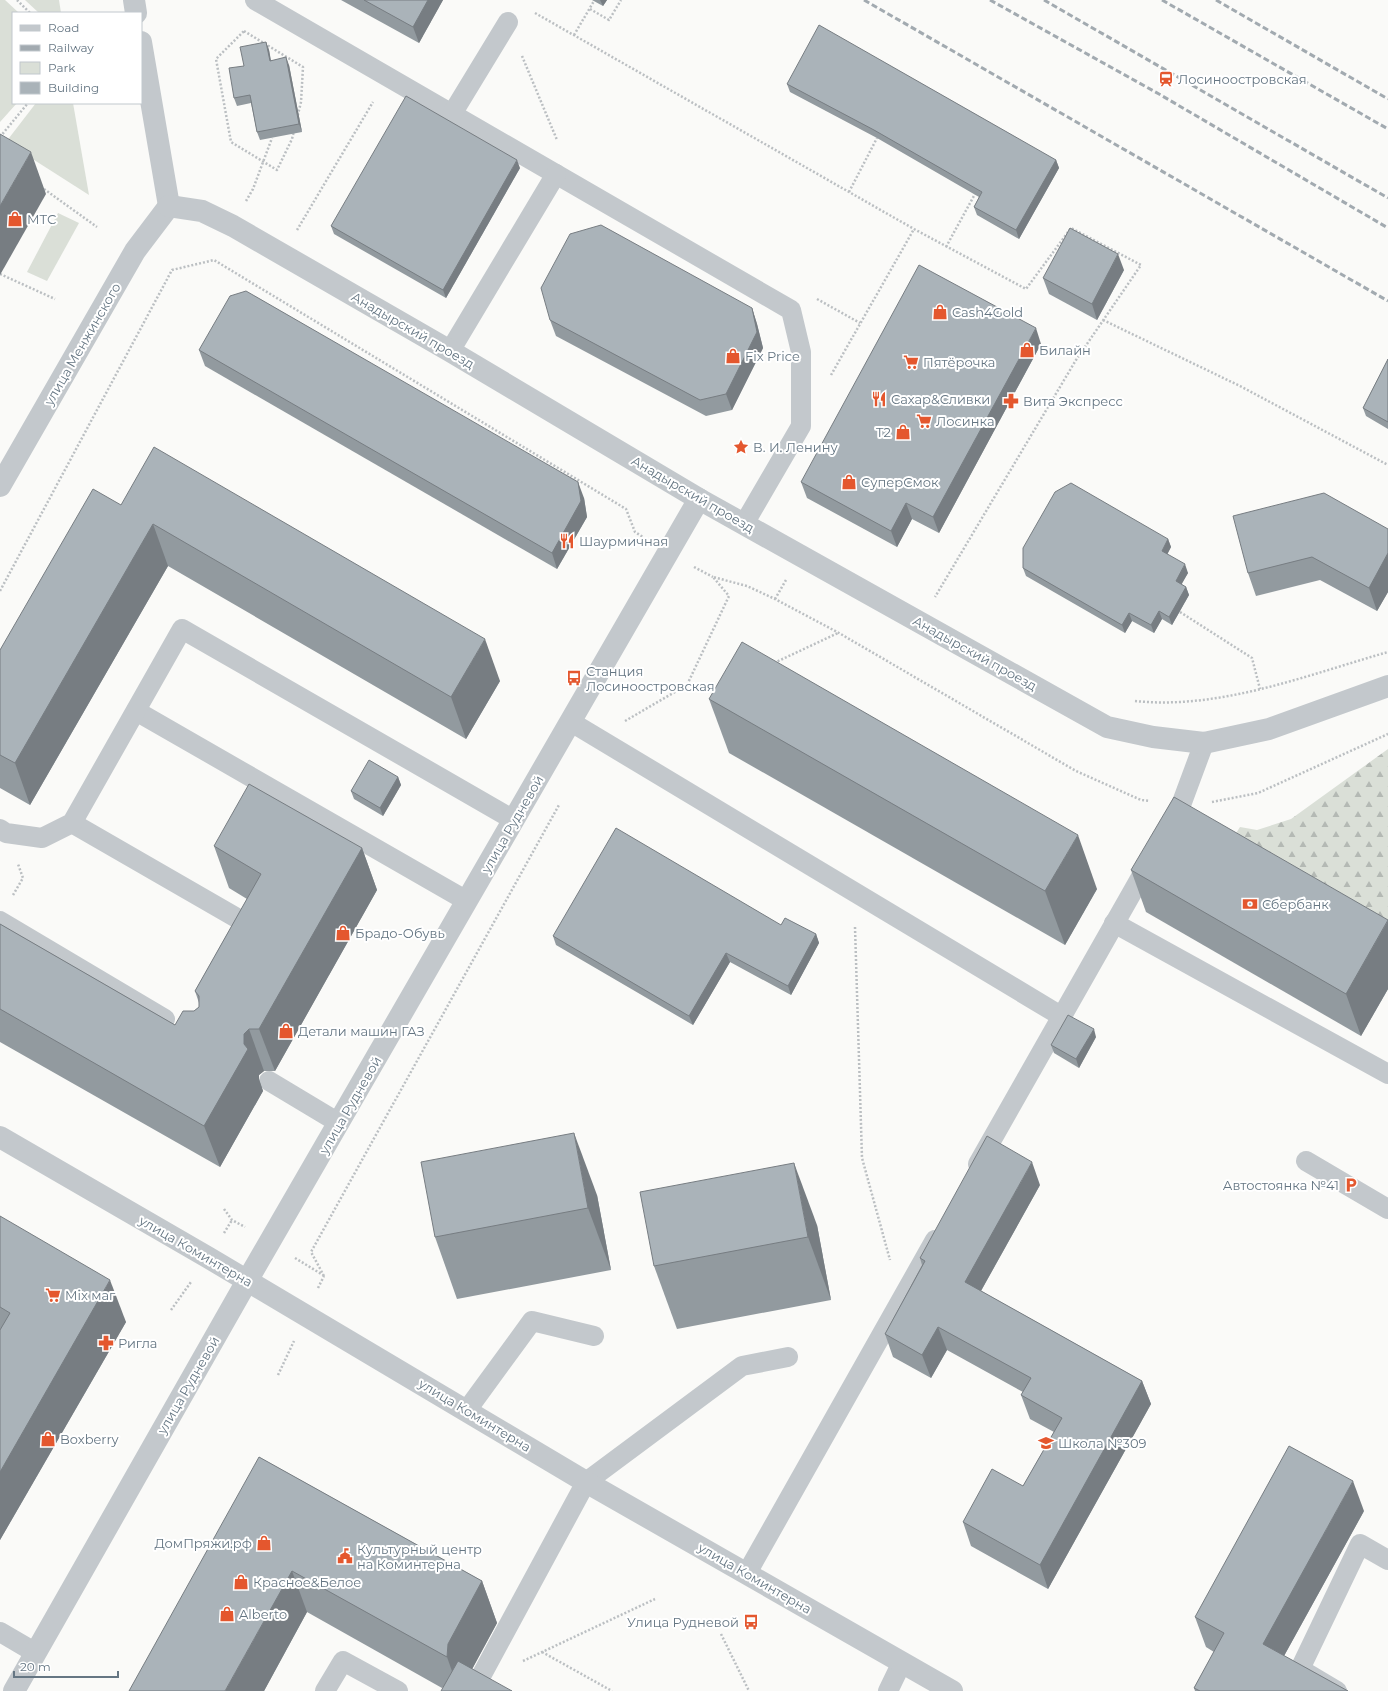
<svg xmlns="http://www.w3.org/2000/svg" width="1388" height="1691" font-family="Montserrat,sans-serif">
	<style>
		.green { fill: #dadfd7 }
		.forest { fill: url(#forest-firs) }
		.lines { fill: none; stroke-linecap: round; stroke-linejoin: round }
		.path { stroke: #bbbfc2; stroke-width: 2.5; stroke-dasharray: 2 2; stroke-linecap: butt }
		.service { stroke: #c3c8cc; stroke-width: 20 }
		.minor { stroke: #c3c8cc; stroke-width: 22 }
		.tertiary { stroke: #c3c8cc; stroke-width: 22 }
		.rail { stroke: #a2aab0; stroke-width: 3; stroke-dasharray: 6 3; stroke-linecap: butt }
		.wall { fill: #929a9f }
		.shaded-wall { fill: #777d82 }
		.building { fill: #aab3b9; stroke: #777d82 }
		.labels { text-anchor: middle; dominant-baseline: central; stroke-width: 4; stroke-linejoin: round; paint-order: stroke }
		.poi-label { font-size: 13px; fill: #657683; stroke: #fff; text-anchor: start }
		.street-label { font-size: 13px; fill: #657683; stroke: #fff }
	</style>
	<defs>
		<pattern id="forest-firs" width="22" height="20" patternUnits="userSpaceOnUse"><rect width="22" height="20" fill="#dadfd7"/><path d="M5 1l3.5 6h-7zM16 11l3.5 6h-7z" fill="#b4b9b4"/></pattern>
	</defs>
	<rect width="100%" height="100%" fill="#fafaf8"/>
	<g class="green">
		<path d="M 0,0 L 5,0 L 19,13 L 13,13 L 13,103 L 17,103 L 0,122 Z"/>
		<path d="M 25,0 L 59,0 L 61,13 L 39,13 Z"/>
		<path d="M 36,103 L 73,103 L 89,195 L 6,142 Z"/>
		<path d="M 58,213 L 79,223 L 47,281 L 27,272 Z"/>
	</g>
	<path class="forest" d="M 1388,749 L 1388,925 L 1231,841 L 1240,827 L 1257,830 L 1291,819 Z"/>
	<g class="lines">
		<g class="path">
			<path d="M 17,0 L 30,13"/>
			<path d="M 590,9 L 609,20 L 621,0"/>
			<path d="M 535,13 L 914,229 L 1026,289 L 1071,228 L 1141,265 L 1076,360 L 935,597"/>
			<path d="M 244,31 L 303,67 L 301,102 L 292,139 L 277,170 L 231,142 L 216,59 Z"/>
			<path d="M 574,35 L 594,1"/>
			<path d="M 522,56 L 557,140"/>
			<path d="M 0,137 L 28,103"/>
			<path d="M 44,189 L 97,227"/>
			<path d="M 849,192 L 877,138"/>
			<path d="M 246,201 L 253,189 L 272,138"/>
			<path d="M 297,230 L 373,102"/>
			<path d="M 946,247 L 975,194"/>
			<path d="M 0,274 L 55,299"/>
			<path d="M 817,299 L 860,323"/>
			<path d="M 1103,320 L 1240,386 L 1388,465"/>
			<path d="M 831,375 L 914,229"/>
			<path d="M 694,567 L 713,577"/>
			<path d="M 0,591 L 172,270 L 214,260 L 626,509 L 635,532 L 643,537"/>
			<path d="M 775,599 L 786,580"/>
			<path d="M 1180,612 L 1252,658 L 1260,689"/>
			<path d="M 774,663 L 838,633"/>
			<path d="M 687,685 L 717,690"/>
			<path d="M 1135,701 C 1220,710 1307,675 1388,652"/>
			<path d="M 625,721 L 687,685 L 729,596 L 713,577 L 747,586 L 775,599 L 839,633 L 1076,771 L 1141,800 L 1150,801"/>
			<path d="M 1212,802 L 1258,793 L 1388,734"/>
			<path d="M 13,895 L 23,878 L 18,864"/>
			<path d="M 855,927 L 862,1158 L 890,1260"/>
			<path d="M 224,1209 L 232,1220 L 245,1227"/>
			<path d="M 224,1233 L 232,1220"/>
			<path d="M 295,1258 L 323,1275"/>
			<path d="M 324,1276 L 311,1252 L 559,805"/>
			<path d="M 318,1288 L 324,1276"/>
			<path d="M 171,1310 L 191,1282"/>
			<path d="M 278,1375 L 294,1341"/>
			<path d="M 721,1634 L 749,1691"/>
			<path d="M 542,1652 L 612,1691"/>
			<path d="M 523,1661 L 655,1599"/>
		</g>
		<g class="service">
			<path d="M 255,0 L 791,310 L 801,352 L 801,426 L 744,524"/>
			<path d="M 452,114 L 508,22"/>
			<path d="M 450,351 L 556,174"/>
			<path d="M 136,711 L 467,901"/>
			<path d="M 571,722 L 1061,1016"/>
			<path d="M 72,823 L 249,925 L 243,936"/>
			<path d="M 1169,826 L 1181,805 L 1204,743"/>
			<path d="M 0,829 L 6,833 L 42,838 L 72,823 L 182,629 L 514,820"/>
			<path d="M 0,921 L 165,1019"/>
			<path d="M 1114,923 L 1388,1074"/>
			<path d="M 269,1081 L 339,1123"/>
			<path d="M 1306,1161 L 1388,1209"/>
			<path d="M 978,1164 L 1150,861"/>
			<path d="M 467,1410 L 532,1321 L 594,1336"/>
			<path d="M 747,1573 L 935,1240"/>
			<path d="M 0,1632 L 36,1653"/>
			<path d="M 325,1691 L 343,1661 L 398,1691"/>
			<path d="M 473,1691 L 586,1482 L 742,1366 L 788,1357"/>
			<path d="M 888,1691 L 902,1662"/>
			<path d="M 1337,1691 L 1300,1669 L 1360,1544 L 1388,1560"/>
		</g>
		<path class="minor" d="M 699,499 L 1107,727 L 1153,737 L 1204,743 L 1269,729 L 1388,686"/>
		<g class="tertiary">
			<path d="M 134,0 L 136,13"/>
			<path d="M 141,42 L 169,206"/>
			<path d="M 0,486 L 135,251 L 169,206"/>
			<path d="M 0,1137 L 209,1258 L 586,1482 L 952,1691"/>
			<path d="M 14,1691 L 247,1281 L 699,499 L 450,351 L 233,226 L 202,211 L 169,206"/>
		</g>
		<g class="rail">
			<path d="M 864,0 L 1388,301"/>
			<path d="M 990,0 L 1159,94 L 1388,228"/>
			<path d="M 1044,0 L 1388,198"/>
			<path d="M 1162,0 L 1388,129"/>
			<path d="M 1216,0 L 1388,99"/>
		</g>
	</g>
	<g class="wall">
		<path d="M 341,0 L 443,0 L 419,43 Z"/>
		<path d="M 592,0 L 607,0 L 603,6 Z"/>
		<path d="M 266,42 L 269,50 L 271,60 L 289,65 L 302,132 L 260,140 L 257,132 L 251,103 L 237,106 L 234,98 L 244,66 Z"/>
		<path d="M 787,84 L 1056,160 L 1059,168 L 1019,239 L 977,215 L 974,207 L 979,197 L 877,138 L 790,92 Z"/>
		<path d="M 520,168 L 446,298 L 334,234 L 331,226 Z"/>
		<path d="M 1124,270 L 1097,320 L 1049,294 L 1043,278 Z"/>
		<path d="M 752,308 L 757,324 L 763,348 L 732,410 L 706,416 L 556,336 L 550,320 Z"/>
		<path d="M 1041,344 L 939,533 L 912,519 L 897,547 L 807,498 L 801,482 Z"/>
		<path d="M 199,350 L 584,498 L 587,517 L 557,569 L 205,366 Z"/>
		<path d="M 1388,359 L 1388,429 L 1366,416 L 1363,408 Z"/>
		<path d="M 121,505 L 500,681 L 466,739 L 168,566 L 30,805 L 0,788 L 0,650 Z"/>
		<path d="M 1388,529 L 1388,592 L 1377,611 L 1320,580 L 1256,596 L 1248,573 Z"/>
		<path d="M 1168,539 L 1171,547 L 1167,554 L 1188,573 L 1181,584 L 1186,587 L 1189,595 L 1172,625 L 1162,619 L 1154,633 L 1132,621 L 1125,633 L 1026,576 L 1023,568 Z"/>
		<path d="M 709,699 L 1097,889 L 1065,945 L 729,753 Z"/>
		<path d="M 398,777 L 401,785 L 383,816 L 354,799 L 351,791 Z"/>
		<path d="M 214,846 L 362,848 L 377,890 L 275,1071 L 264,1071 L 259,1075 L 259,1079 L 263,1091 L 220,1167 L 0,1042 L 0,924 L 175,1025 L 194,1011 L 199,1007 L 199,1003 L 195,991 L 247,899 L 229,888 Z"/>
		<path d="M 1131,870 L 1388,920 L 1388,989 L 1361,1036 L 1146,912 Z"/>
		<path d="M 781,925 L 816,934 L 819,943 L 791,995 L 730,962 L 693,1025 L 556,945 L 553,936 Z"/>
		<path d="M 1096,1037 L 1079,1068 L 1054,1053 L 1051,1045 Z"/>
		<path d="M 1040,1185 L 981,1291 L 1142,1381 L 1151,1404 L 1048,1589 L 971,1546 L 963,1522 L 1023,1486 L 1054,1432 L 1030,1419 L 1021,1395 L 1023,1392 L 947,1350 L 931,1378 L 893,1357 L 885,1334 L 922,1265 L 920,1258 Z"/>
		<path d="M 597,1195 L 611,1270 L 457,1299 L 435,1237 Z"/>
		<path d="M 0,1216 L 126,1322 L 0,1540 Z"/>
		<path d="M 817,1225 L 831,1300 L 677,1329 L 654,1266 Z"/>
		<path d="M 259,1457 L 482,1581 L 497,1623 L 472,1669 L 442,1688 L 307,1612 L 264,1691 Z"/>
		<path d="M 1364,1511 L 1284,1656 L 1348,1691 L 1195,1691 L 1194,1688 L 1214,1652 L 1206,1647 L 1195,1617 Z"/>
	</g>
	<g class="shaded-wall">
		<path d="M 428,0 L 443,0 L 419,43 L 413,27 Z"/>
		<path d="M 600,0 L 607,0 L 603,6 Z"/>
		<path d="M 266,42 L 269,50 L 272,69 L 270,61 Z"/>
		<path d="M 286,57 L 289,65 L 302,132 L 299,124 Z"/>
		<path d="M 31,152 L 46,194 L 0,275 L 0,206 Z"/>
		<path d="M 517,160 L 520,168 L 446,298 L 443,290 Z"/>
		<path d="M 1056,160 L 1059,168 L 1019,239 L 1016,230 Z"/>
		<path d="M 1118,254 L 1124,270 L 1097,320 L 1092,304 Z"/>
		<path d="M 752,308 L 757,324 L 763,348 L 732,410 L 726,394 Z"/>
		<path d="M 1036,328 L 1041,344 L 939,533 L 933,517 Z"/>
		<path d="M 578,482 L 584,498 L 587,517 L 557,569 L 552,553 Z"/>
		<path d="M 906,503 L 912,519 L 897,547 L 891,531 Z"/>
		<path d="M 153,524 L 168,566 L 30,805 L 15,763 Z"/>
		<path d="M 1168,539 L 1171,547 L 1165,559 L 1162,551 Z"/>
		<path d="M 1388,553 L 1388,592 L 1377,611 L 1369,588 Z"/>
		<path d="M 1185,564 L 1188,573 L 1179,589 L 1176,581 Z"/>
		<path d="M 1186,587 L 1189,595 L 1172,625 L 1169,617 Z"/>
		<path d="M 1159,611 L 1162,619 L 1154,633 L 1151,625 Z"/>
		<path d="M 1129,613 L 1132,621 L 1125,633 L 1122,625 Z"/>
		<path d="M 485,639 L 500,681 L 466,739 L 451,697 Z"/>
		<path d="M 398,777 L 401,785 L 383,816 L 380,808 Z"/>
		<path d="M 1078,835 L 1097,889 L 1065,945 L 1045,891 Z"/>
		<path d="M 362,848 L 377,890 L 275,1071 L 259,1029 Z"/>
		<path d="M 1388,921 L 1388,989 L 1361,1036 L 1346,994 Z"/>
		<path d="M 816,934 L 819,943 L 791,995 L 788,986 Z"/>
		<path d="M 726,953 L 730,962 L 693,1025 L 689,1016 Z"/>
		<path d="M 249,1029 L 264,1071 L 259,1075 L 259,1079 L 263,1091 L 220,1167 L 204,1126 L 244,1044 L 244,1034 Z"/>
		<path d="M 1094,1029 L 1096,1037 L 1079,1068 L 1076,1059 Z"/>
		<path d="M 574,1133 L 597,1195 L 611,1270 L 588,1208 Z"/>
		<path d="M 1032,1162 L 1040,1185 L 973,1305 L 965,1282 Z"/>
		<path d="M 794,1163 L 817,1225 L 831,1300 L 808,1237 Z"/>
		<path d="M 110,1280 L 126,1322 L 0,1540 L 0,1472 Z"/>
		<path d="M 938,1327 L 947,1350 L 931,1378 L 922,1355 Z"/>
		<path d="M 1142,1381 L 1151,1404 L 1048,1589 L 1040,1565 Z"/>
		<path d="M 1353,1481 L 1364,1511 L 1274,1674 L 1263,1644 Z"/>
		<path d="M 292,1571 L 307,1612 L 264,1691 L 225,1691 Z"/>
		<path d="M 482,1581 L 497,1623 L 463,1686 L 459,1691 L 447,1657 L 448,1644 Z"/>
	</g>
	<g class="building">
		<path d="M 364,0 L 428,0 L 413,27 Z"/>
		<path d="M 819,25 L 1056,160 L 1016,230 L 974,207 L 982,192 L 874,130 L 787,84 Z"/>
		<path d="M 266,42 L 270,61 L 286,57 L 299,124 L 257,132 L 250,95 L 234,98 L 229,68 L 244,66 L 240,47 Z"/>
		<path d="M 406,96 L 517,160 L 443,290 L 331,226 Z"/>
		<path d="M 0,134 L 31,152 L 0,206 Z"/>
		<path d="M 601,225 L 752,308 L 757,332 L 726,394 L 700,400 L 550,320 L 541,288 L 570,234 Z"/>
		<path d="M 1070,228 L 1118,254 L 1092,304 L 1043,278 Z"/>
		<path d="M 919,265 L 1036,328 L 933,517 L 906,503 L 891,531 L 801,482 Z"/>
		<path d="M 246,291 L 578,482 L 581,501 L 552,553 L 199,350 L 230,296 Z"/>
		<path d="M 1388,359 L 1388,422 L 1363,408 Z"/>
		<path d="M 154,447 L 485,639 L 451,697 L 153,524 L 15,763 L 0,755 L 0,650 L 93,489 L 121,505 Z"/>
		<path d="M 1071,483 L 1168,539 L 1162,551 L 1185,564 L 1176,581 L 1186,587 L 1169,617 L 1159,611 L 1151,625 L 1129,613 L 1122,625 L 1023,568 L 1023,548 L 1055,492 Z"/>
		<path d="M 1324,493 L 1388,529 L 1388,553 L 1369,588 L 1312,557 L 1248,573 L 1233,516 Z"/>
		<path d="M 742,642 L 1078,835 L 1045,891 L 709,699 Z"/>
		<path d="M 369,760 L 398,777 L 380,808 L 351,791 Z"/>
		<path d="M 249,784 L 362,848 L 259,1029 L 249,1029 L 244,1034 L 244,1044 L 248,1049 L 204,1126 L 0,1009 L 0,924 L 175,1025 L 183,1011 L 194,1011 L 199,1007 L 199,996 L 195,991 L 261,874 L 214,846 Z"/>
		<path d="M 1174,797 L 1388,920 L 1346,994 L 1131,870 Z"/>
		<path d="M 616,828 L 781,925 L 785,918 L 816,934 L 788,986 L 726,953 L 689,1016 L 553,936 Z"/>
		<path d="M 1068,1015 L 1094,1029 L 1076,1059 L 1051,1045 Z"/>
		<path d="M 574,1133 L 588,1208 L 435,1237 L 421,1162 Z"/>
		<path d="M 987,1136 L 1032,1162 L 965,1282 L 1142,1381 L 1040,1565 L 963,1522 L 992,1469 L 1023,1486 L 1062,1418 L 1021,1395 L 1031,1378 L 938,1327 L 922,1355 L 885,1334 L 925,1261 L 920,1258 Z"/>
		<path d="M 794,1163 L 808,1237 L 654,1266 L 640,1192 Z"/>
		<path d="M 0,1216 L 110,1280 L 0,1472 L 0,1330 L 10,1313 L 0,1307 Z"/>
		<path d="M 1289,1446 L 1353,1481 L 1263,1644 L 1348,1691 L 1200,1691 L 1194,1688 L 1224,1633 L 1195,1617 Z"/>
		<path d="M 259,1457 L 482,1581 L 448,1644 L 447,1657 L 292,1571 L 225,1691 L 129,1691 Z"/>
		<path d="M 458,1661 L 512,1691 L 441,1691 Z"/>
	</g>
	<defs>
		<g id="station-bare" transform="scale(1.2)"><path d="M-3-6H3Q5-6 5-4V2Q5 4 3 4L4.5 6H3L1.5 4h-3L-3 6H-4.5L-3 4Q-5 4-5 2V-4Q-5-6-3-6ZM-3.5-4v3h7v-3ZM-3.5 1v1.5H-2V1ZM2 1v1.5H3.5V1Z" fill="#e4572e" stroke="#fff" stroke-width="2.5" paint-order="stroke"/></g>
		<g id="shop-bare" transform="scale(1.2)"><path d="M-5-2.5h2.3a2.7 3.5 0 0 1 5.4 0H5L5.5 6h-11ZM-1.5-2.5h3a1.5 2.3 0 0 0-3 0Z" fill="#e4572e" stroke="#fff" stroke-width="2.5" paint-order="stroke"/></g>
		<g id="supermarket-bare" transform="scale(1.2)"><path d="M-6-5.5h2.5l.6 2H6L4.5 2H-2.5L-4.4-4H-6ZM-1.5 3.2a1.3 1.3 0 1 0 .1 0ZM3 3.2a1.3 1.3 0 1 0 .1 0Z" fill="#e4572e" stroke="#fff" stroke-width="2.5" paint-order="stroke"/></g>
		<g id="restaurant-bare" transform="scale(1.2)"><path d="M-5-6h1v4h1v-4h1v4h1v-4h1v5L-1.5 .5V6h-2V.5L-5-1ZM5-6V6H3V1.5H1.5Q1.5-4 5-6Z" fill="#e4572e" stroke="#fff" stroke-width="2.5" paint-order="stroke"/></g>
		<g id="pharmacy-bare" transform="scale(1.2)"><path d="M-2-6h4v4h4v4h-4v4h-4v-4h-4v-4h4Z" fill="#e4572e" stroke="#fff" stroke-width="2.5" paint-order="stroke"/></g>
		<g id="sight-bare" transform="scale(1.2)"><path d="M0-6L1.8-2.2L6-1.7L2.9 1.2L3.7 5.4L0 3.3L-3.7 5.4L-2.9 1.2L-6-1.7L-1.8-2.2Z" fill="#e4572e" stroke="#fff" stroke-width="2.5" paint-order="stroke"/></g>
		<g id="bus-bare" transform="scale(1.2)"><path d="M-5-6H5V4H4V6H2V4H-2V6H-4V4H-5ZM-3.5-4V0h7V-4ZM-3.5 1.2v1.5H-2V1.2ZM2 1.2v1.5H3.5V1.2Z" fill="#e4572e" stroke="#fff" stroke-width="2.5" paint-order="stroke"/></g>
		<g id="bank-bare" transform="scale(1.2)"><path d="M-6-4H6V4H-6ZM0-2.3a2.3 2.3 0 1 0 0 4.6a2.3 2.3 0 1 0 0-4.6Z" fill="#e4572e" stroke="#fff" stroke-width="2.5" paint-order="stroke"/></g>
		<g id="parking-bare" transform="scale(1.2)"><path d="M-3.5-5.5H1a3.5 3.5 0 0 1 0 7H-1V5.5H-3.5ZM-1-3.4V-.6H.8a1.4 1.4 0 0 0 0-2.8Z" fill="#e4572e" stroke="#fff" stroke-width="2.5" paint-order="stroke"/></g>
		<g id="school-bare" transform="scale(1.2)"><path d="M0-5L7-2L0 1L-7-2ZM-4 1L0 2.5L4 1V4Q0 6-4 4Z" fill="#e4572e" stroke="#fff" stroke-width="2.5" paint-order="stroke"/></g>
		<g id="civic-bare" transform="scale(1.2)"><path d="M-.6-6.5H3V-4.5H.6V-3L4-1V1h2V6H-6V1h2V-1L-.6-3ZM-1.2 2.5V6h2.4V2.5Z" fill="#e4572e" stroke="#fff" stroke-width="2.5" paint-order="stroke"/></g>
	</defs>
	<g fill-rule="evenodd">
		<use href="#station-bare" x="1166" y="79"/>
		<use href="#shop-bare" x="15" y="219"/>
		<use href="#shop-bare" x="940" y="312"/>
		<use href="#shop-bare" x="1027" y="350"/>
		<use href="#shop-bare" x="733" y="356"/>
		<use href="#supermarket-bare" x="911" y="362"/>
		<use href="#restaurant-bare" x="879" y="399"/>
		<use href="#pharmacy-bare" x="1011" y="401"/>
		<use href="#supermarket-bare" x="924" y="421"/>
		<use href="#shop-bare" x="903" y="432"/>
		<use href="#sight-bare" x="741" y="447"/>
		<use href="#shop-bare" x="849" y="482"/>
		<use href="#restaurant-bare" x="567" y="541"/>
		<use href="#bus-bare" x="574" y="678"/>
		<use href="#bank-bare" x="1250" y="904"/>
		<use href="#shop-bare" x="343" y="933"/>
		<use href="#shop-bare" x="286" y="1031"/>
		<use href="#parking-bare" x="1351" y="1185"/>
		<use href="#supermarket-bare" x="53" y="1295"/>
		<use href="#pharmacy-bare" x="106" y="1343"/>
		<use href="#shop-bare" x="48" y="1439"/>
		<use href="#school-bare" x="1046" y="1443"/>
		<use href="#shop-bare" x="264" y="1543"/>
		<use href="#civic-bare" x="345" y="1556"/>
		<use href="#shop-bare" x="241" y="1582"/>
		<use href="#shop-bare" x="227" y="1614"/>
		<use href="#bus-bare" x="751" y="1622"/>
	</g>
	<g class="labels">
		<g class="poi-label">
			<text x="1178" y="79">Лосиноостровская</text>
			<text x="27" y="219">МТС</text>
			<text x="952" y="312">Cash4Gold</text>
			<text x="1039" y="350">Билайн</text>
			<text x="745" y="356">Fix Price</text>
			<text x="923" y="362">Пятёрочка</text>
			<text x="891" y="399">Сахар&amp;Сливки</text>
			<text x="1023" y="401">Вита Экспресс</text>
			<text x="936" y="421">Лосинка</text>
			<text x="891" y="432" text-anchor="end">T2</text>
			<text x="753" y="447">В. И. Ленину</text>
			<text x="861" y="482">СуперСмок</text>
			<text x="579" y="541">Шаурмичная</text>
			<text x="586" y="671">Станция<tspan x="586" dy="15">Лосиноостровская</tspan></text>
			<text x="1262" y="904">Сбербанк</text>
			<text x="355" y="933">Брадо-Обувь</text>
			<text x="298" y="1031">Детали машин ГАЗ</text>
			<text x="1339" y="1185" text-anchor="end">Автостоянка №41</text>
			<text x="65" y="1295">Mix маг</text>
			<text x="118" y="1343">Ригла</text>
			<text x="60" y="1439">Boxberry</text>
			<text x="1058" y="1443">Школа №309</text>
			<text x="252" y="1543" text-anchor="end">ДомПряжи.рф</text>
			<text x="357" y="1549">Культурный центр<tspan x="357" dy="15">на Коминтерна</tspan></text>
			<text x="253" y="1582">Красное&amp;Белое</text>
			<text x="239" y="1614">Alberto</text>
			<text x="739" y="1622" text-anchor="end">Улица Рудневой</text>
		</g>
		<g class="street-label">
			<text transform="translate(413 330) rotate(30)">Анадырский проезд</text>
			<text transform="translate(82 344) rotate(-60)">улица Менжинского</text>
			<text transform="translate(693 494) rotate(30)">Анадырский проезд</text>
			<text transform="translate(975 653) rotate(29)">Анадырский проезд</text>
			<text transform="translate(512 824) rotate(-60)">улица Рудневой</text>
			<text transform="translate(350 1105) rotate(-60)">улица Рудневой</text>
			<text transform="translate(196 1251) rotate(30)">улица Коминтерна</text>
			<text transform="translate(188 1385) rotate(-60)">улица Рудневой</text>
			<text transform="translate(475 1415) rotate(31)">улица Коминтерна</text>
			<text transform="translate(755 1578) rotate(30)">улица Коминтерна</text>
		</g>
	</g>
	<rect x="12" y="12" width="130" height="92" fill="#ffffff" stroke="#c1c8cd"/>
	<rect x="20" y="25" width="20" height="6" fill="#c3c8cc" stroke="#c1c8cd"/>
	<text x="48" y="32" font-size="12" fill="#657683">Road</text>
	<rect x="20" y="45" width="20" height="6" fill="#a2aab0" stroke="#c1c8cd"/>
	<text x="48" y="52" font-size="12" fill="#657683">Railway</text>
	<rect x="20" y="62" width="20" height="12" fill="#dadfd7" stroke="#c1c8cd"/>
	<text x="48" y="72" font-size="12" fill="#657683">Park</text>
	<rect x="20" y="82" width="20" height="12" fill="#aab3b9" stroke="#c1c8cd"/>
	<text x="48" y="92" font-size="12" fill="#657683">Building</text>
	<path d="M14 1671v6h104v-6" fill="none" stroke="#657683" stroke-width="2"/>
	<text x="20" y="1671" font-size="12" fill="#657683" stroke="#ffffff" stroke-width="3" paint-order="stroke">20 m</text>
</svg>
